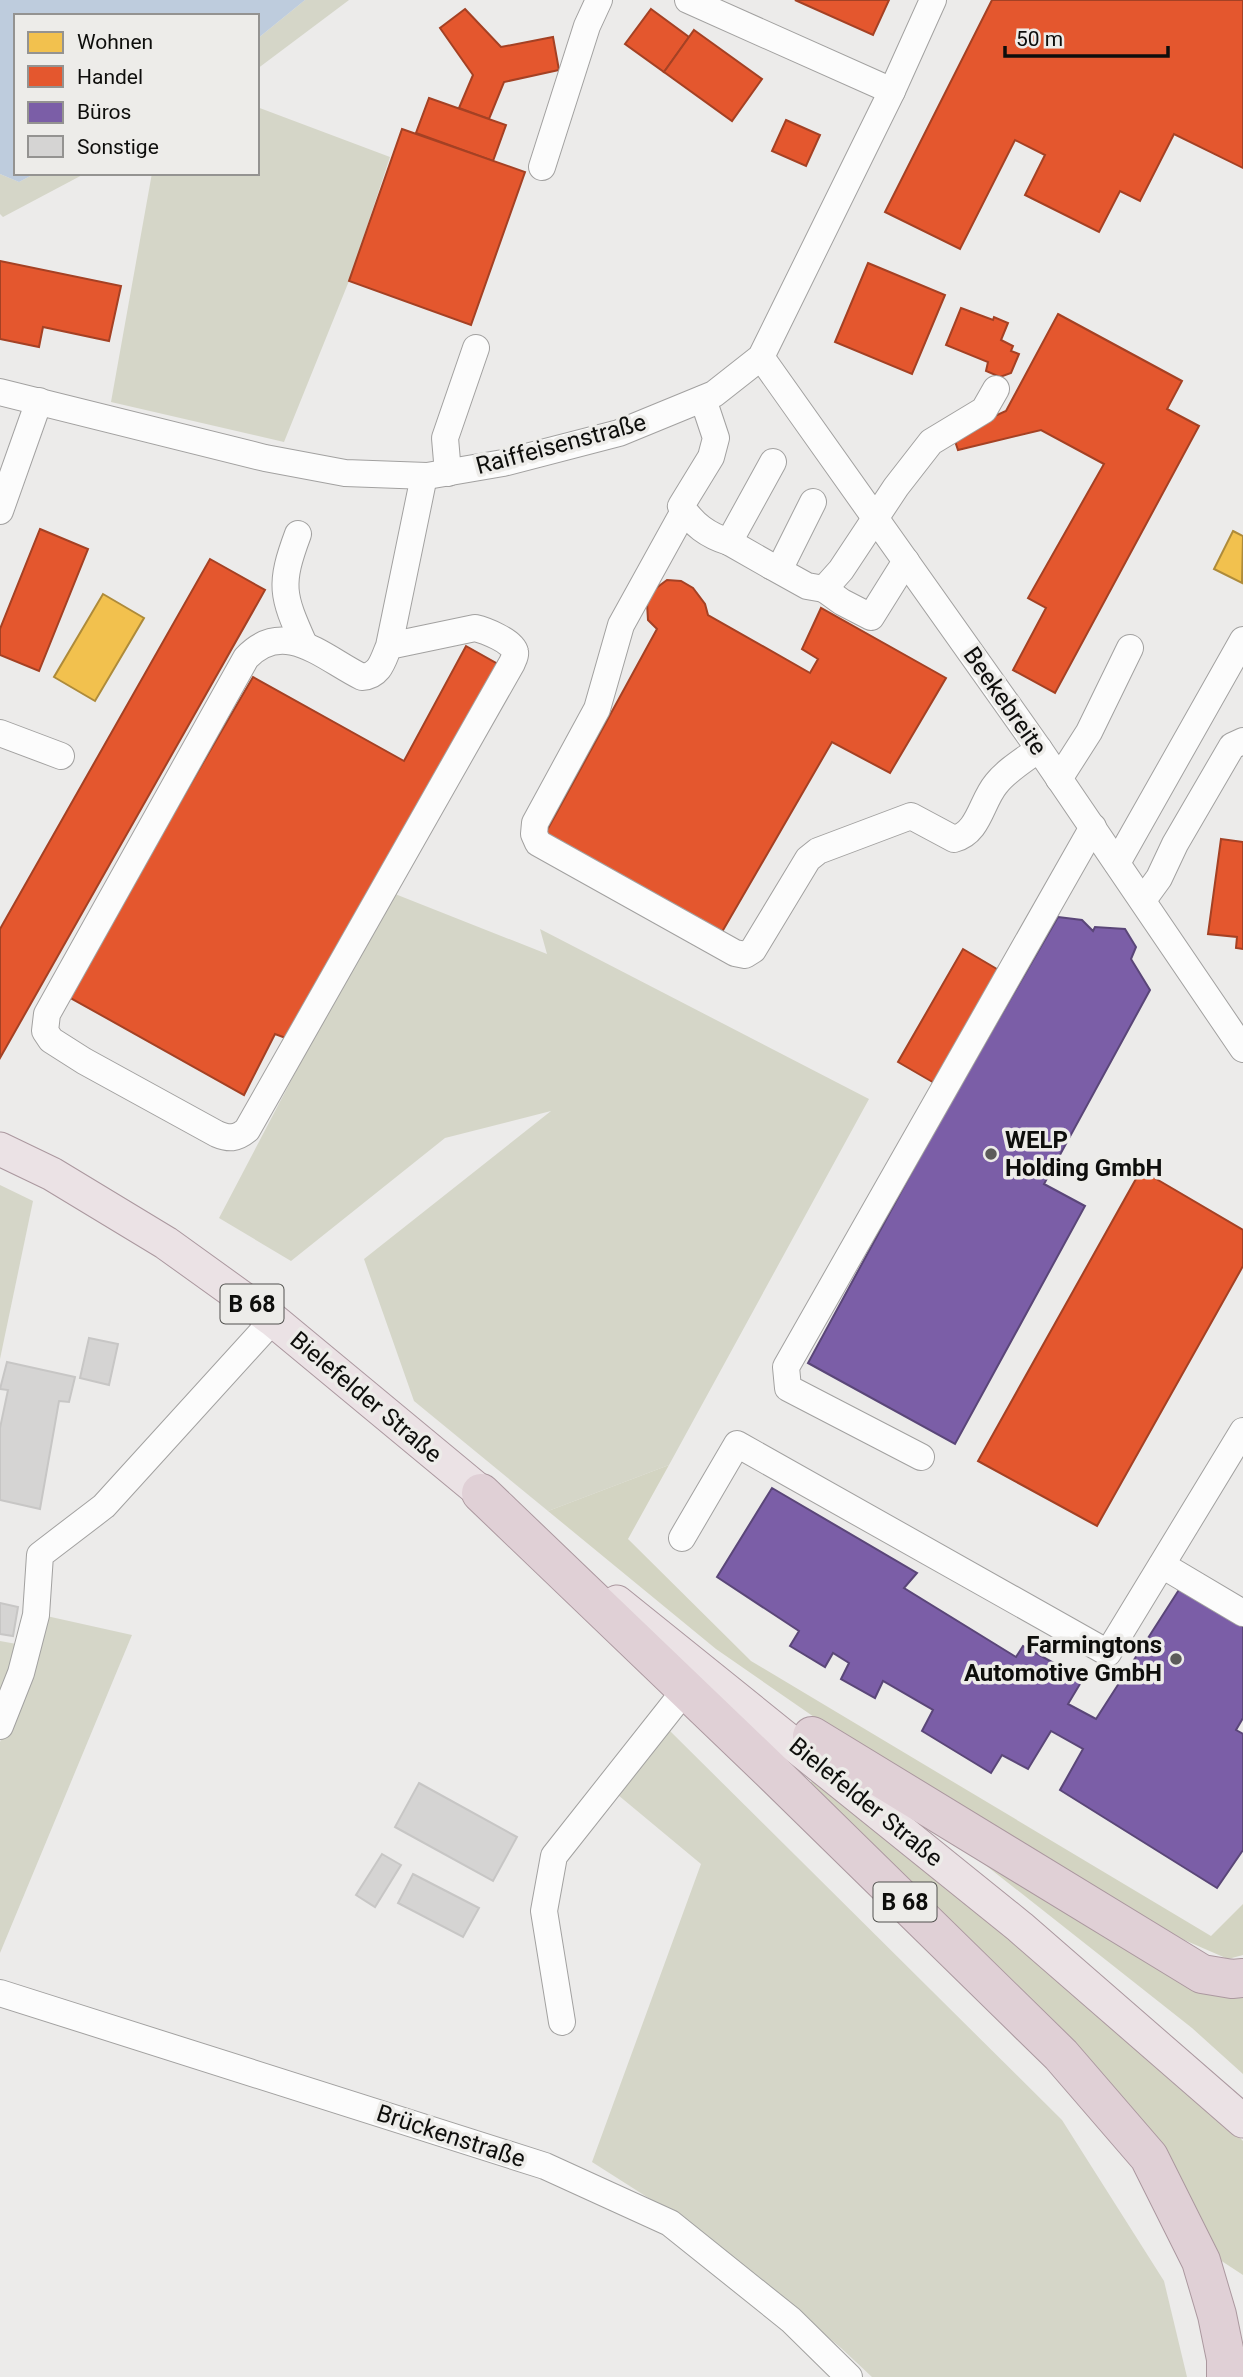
<svg xmlns="http://www.w3.org/2000/svg" width="1243" height="2377" font-family="Roboto,sans-serif">
	<style>
		.green { fill: #d5d6c8 }
		.forest { fill: #d3d4c2 }
		.water { fill: #beccdd }
		.homes { fill: #f2c14e; stroke: #ae8b3a; stroke-width: 2 }
		.shops { fill: #e4572e; stroke: #a44124; stroke-width: 2 }
		.offices { fill: #7b5ea7; stroke: #5a4678; stroke-width: 2 }
		.building { fill: #d5d4d3; stroke: #c7c6c5; stroke-width: 2 }
		.lines { fill: none; stroke-linecap: round; stroke-linejoin: round }
		.minor-casing { stroke: #a2a1a0; stroke-width: 28 }
		.major-casing { stroke: #ab989f; stroke-width: 35 }
		.highway-casing { stroke: #ab989f; stroke-width: 40 }
		.minor { stroke: #fcfcfc; stroke-width: 26 }
		.major { stroke: #ebe2e5; stroke-width: 33 }
		.highway { stroke: #e0d0d6; stroke-width: 38 }
		.poi-dot { fill: #5c5b5a; stroke: #edece9; stroke-width: 2.5 }
		.labels { text-anchor: middle; dominant-baseline: central; stroke-width: 7; stroke-linejoin: round; paint-order: stroke }
		.shield { fill: #edece9; stroke: #51514e; stroke-width: 2 }
		.shield-label { font-size: 23px; font-weight: bold; fill: #0e0e0c }
		.street-label { font-size: 24px; fill: #0e0e0c; stroke: #edece9 }
		.poi-label { font-size: 24px; font-weight: bold; fill: #0e0e0c; stroke: #edece9; text-anchor: start }
	</style>
	<rect width="100%" height="100%" fill="#ecebea"/>
	<g class="green">
		<path d="M 305,0 L 349,0 L 257,69 L 257,39 Z"/>
		<path d="M 257,107 L 390,157 L 349,281 L 284,442 L 111,402 L 152,173 L 257,173 Z"/>
		<path d="M 36,173 L 86,173 L 3,217 L 0,214 L 0,174 L 19,182 Z"/>
		<path d="M 390,892 L 547,954 L 540,929 L 869,1099 L 669,1465 L 548,1511 L 414,1401 L 364,1259 L 551,1111 L 445,1138 L 291,1261 L 219,1218 Z"/>
		<path d="M 0,1185 L 33,1201 L 0,1359 Z"/>
		<path d="M 42,1615 L 132,1635 L 0,1953 L 0,1742 L 30,1665 Z"/>
		<path d="M 0,1641 L 22,1645 L 0,1702 Z"/>
		<path d="M 670,1731 L 1062,2120 L 1164,2281 L 1187,2377 L 872,2377 L 841,2348 L 705,2234 L 592,2162 L 701,1864 L 612,1790 Z"/>
	</g>
	<g class="forest">
		<path d="M 669,1465 L 628,1539 L 751,1661 L 1211,1936 L 1243,1904 L 1243,1955 L 1228,1959 L 1182,1939 L 830,1728 L 716,1649 L 548,1511 Z"/>
		<path d="M 814,1778 L 1211,2107 L 1243,2141 L 1243,2275 L 1217,2258 L 805,1790 Z"/>
		<path d="M 931,1822 L 1243,1989 L 1243,2074 L 1192,2028 Z"/>
	</g>
	<path class="water" d="M 0,0 L 305,0 L 257,39 L 257,16 L 16,16 L 16,173 L 36,173 L 19,182 L 0,174 Z"/>
	<g class="homes">
		<path d="M 1233,531 L 1243,536 L 1242,583 L 1214,569 Z"/>
		<path d="M 103,594 L 144,618 L 95,701 L 54,677 Z"/>
	</g>
	<g class="shops">
		<path d="M 795,0 L 889,0 L 873,35 Z"/>
		<path d="M 992,0 L 1243,0 L 1243,168 L 1174,134 L 1140,201 L 1120,191 L 1099,232 L 1025,195 L 1045,155 L 1015,140 L 960,249 L 885,212 Z"/>
		<path d="M 465,9 L 501,47 L 553,37 L 559,70 L 504,82 L 489,119 L 459,108 L 473,75 L 440,28 Z"/>
		<path d="M 651,9 L 689,37 L 664,72 L 625,44 Z"/>
		<path d="M 694,30 L 762,79 L 732,121 L 664,72 Z"/>
		<path d="M 429,98 L 506,125 L 493,161 L 416,133 Z"/>
		<path d="M 786,120 L 820,135 L 806,166 L 772,151 Z"/>
		<path d="M 402,129 L 525,172 L 471,325 L 349,281 Z"/>
		<path d="M 0,261 L 121,286 L 109,341 L 43,327 L 39,347 L 0,339 Z"/>
		<path d="M 868,263 L 945,295 L 912,374 L 835,342 Z"/>
		<path d="M 961,308 L 993,320 L 994,317 L 1008,323 L 1001,340 L 1013,346 L 1011,351 L 1019,354 L 1011,373 L 1000,377 L 986,371 L 988,362 L 946,345 Z"/>
		<path d="M 1058,314 L 1182,381 L 1167,409 L 1199,426 L 1055,693 L 1013,670 L 1046,608 L 1028,598 L 1104,464 L 1041,430 L 958,450 L 953,435 L 1006,411 Z"/>
		<path d="M 40,529 L 88,549 L 39,671 L 0,655 L 0,629 Z"/>
		<path d="M 210,559 L 265,590 L 0,1058 L 0,929 Z"/>
		<path d="M 667,580 L 681,581 L 693,588 L 705,604 L 708,615 L 810,673 L 818,659 L 802,649 L 821,608 L 946,678 L 890,773 L 832,742 L 722,932 L 545,834 L 657,629 L 648,620 L 647,603 L 655,589 Z"/>
		<path d="M 466,646 L 503,667 L 291,1040 L 275,1034 L 244,1095 L 67,996 L 253,677 L 404,761 Z"/>
		<path d="M 1221,839 L 1243,842 L 1243,949 L 1236,948 L 1237,937 L 1208,934 Z"/>
		<path d="M 963,949 L 1002,972 L 936,1084 L 898,1062 Z"/>
		<path d="M 1141,1170 L 1243,1230 L 1243,1266 L 1097,1526 L 978,1461 Z"/>
	</g>
	<g class="offices">
		<path d="M 1058,917 L 1082,920 L 1093,931 L 1095,927 L 1125,929 L 1136,947 L 1131,959 L 1150,990 L 1044,1184 L 1085,1206 L 955,1444 L 808,1363 L 938,1124 Z"/>
		<path d="M 772,1488 L 917,1573 L 904,1588 L 1016,1657 L 1023,1646 L 1083,1679 L 1068,1704 L 1096,1719 L 1182,1585 L 1243,1622 L 1243,1718 L 1236,1730 L 1243,1734 L 1243,1850 L 1217,1888 L 1060,1790 L 1083,1749 L 1051,1731 L 1028,1769 L 1002,1755 L 991,1773 L 922,1731 L 933,1710 L 883,1681 L 875,1698 L 841,1679 L 849,1663 L 833,1653 L 825,1667 L 790,1646 L 799,1631 L 717,1577 Z"/>
	</g>
	<g class="building">
		<path d="M 89,1338 L 118,1344 L 109,1385 L 80,1378 Z"/>
		<path d="M 7,1362 L 75,1377 L 69,1402 L 59,1401 L 40,1509 L 0,1500 L 0,1428 L 8,1390 L 0,1389 Z"/>
		<path d="M 0,1603 L 18,1607 L 13,1636 L 0,1634 Z"/>
		<path d="M 419,1783 L 517,1837 L 493,1881 L 395,1827 Z"/>
		<path d="M 382,1854 L 401,1865 L 375,1907 L 356,1895 Z"/>
		<path d="M 413,1874 L 479,1908 L 463,1937 L 398,1903 Z"/>
	</g>
	<g class="lines">
		<g class="minor-casing">
			<g id="minor">
				<path d="M 688,0 L 892,91"/>
				<path d="M 542,167 L 587,26 L 599,0"/>
				<path d="M 761,357 L 1039,749 L 1243,1049"/>
				<path d="M 0,392 L 265,458 L 345,473 L 427,476 L 503,463 L 619,433 L 714,394 L 761,357 L 892,91 L 933,0"/>
				<path d="M 703,399 L 716,438 L 711,457 L 681,506 C 694,525 707,535 729,542 L 773,462"/>
				<path d="M 448,473 L 445,438 L 476,348"/>
				<path d="M 0,511 L 39,401"/>
				<path d="M 684,511 L 621,625 L 597,709 L 535,823 L 534,834 L 538,843 L 735,953 L 745,955 L 753,950 L 808,859 L 818,851 L 911,816 L 954,839 C 979,833 981,802 996,784 C 1007,770 1024,760 1039,749"/>
				<path d="M 298,534 C 279,585 282,595 304,644"/>
				<path d="M 729,542 L 771,566 L 782,564 L 813,502"/>
				<path d="M 771,566 L 807,586 L 824,589 L 841,570 L 896,487 L 931,442 L 984,410 L 996,389"/>
				<path d="M 824,589 L 842,602 L 871,617 L 906,561"/>
				<path d="M 389,646 L 475,628 C 484,630 513,641 515,652 C 516,656 513,660 512,663 L 247,1130 C 236,1139 229,1139 217,1134 L 84,1061 L 51,1040 L 45,1031 L 47,1014 L 246,658 C 284,617 325,659 362,677 C 380,676 383,660 389,646 L 424,476"/>
				<path d="M 0,733 L 61,756"/>
				<path d="M 1059,779 L 1089,732 L 1130,648"/>
				<path d="M 1117,863 L 1243,640"/>
				<path d="M 1143,900 L 1159,878 L 1175,844 L 1232,746 L 1243,741"/>
				<path d="M 921,1457 L 788,1388 L 786,1367 L 1093,827"/>
				<path d="M 682,1538 L 737,1444 L 1108,1653 L 1243,1431"/>
				<path d="M 1162,1565 L 1243,1613"/>
				<path d="M 0,1726 L 21,1673 L 36,1615 L 40,1555 L 104,1506 L 273,1320"/>
				<path d="M 0,1993 L 545,2166 L 670,2223 L 791,2320 L 849,2377"/>
				<path d="M 562,2022 L 544,1911 L 554,1856 L 686,1689"/>
			</g>
		</g>
		<g class="major-casing">
			<g id="major">
				<path d="M 0,1149 L 52,1174 L 166,1243 L 273,1320 L 501,1509"/>
				<path d="M 617,1602 L 1020,1927 L 1243,2121"/>
			</g>
		</g>
		<g class="highway-casing">
			<g id="highway">
				<path d="M 481,1493 L 772,1772 L 1061,2055 L 1149,2157 L 1201,2261 L 1217,2315 L 1226,2359 L 1226,2377"/>
				<path d="M 812,1736 L 1202,1974 L 1232,1979 L 1243,1978"/>
			</g>
		</g>
		<use href="#minor" class="minor"/>
		<use href="#major" class="major"/>
		<use href="#highway" class="highway"/>
	</g>
	<g class="poi-dot">
		<circle cx="991" cy="1154" r="7"/>
		<circle cx="1176" cy="1659" r="7"/>
	</g>
	<g class="labels">
		<g class="shield">
			<rect x="220.5" y="1284.5" width="63" height="39" rx="5"/>
			<rect x="873.5" y="1882.5" width="63" height="39" rx="5"/>
		</g>
		<g class="shield-label">
			<text x="252" y="1304">B 68</text>
			<text x="905" y="1902">B 68</text>
		</g>
		<g class="street-label">
			<text transform="translate(561 444) rotate(-15)">Raiffeisenstraße</text>
			<text transform="translate(1005 701) rotate(55)">Beekebreite</text>
			<text transform="translate(366 1397) rotate(40)">Bielefelder Straße</text>
			<text transform="translate(866 1802) rotate(39)">Bielefelder Straße</text>
			<text transform="translate(451 2136) rotate(18)">Brückenstraße</text>
		</g>
		<g class="poi-label">
			<text x="1005" y="1140">WELP<tspan x="1005" dy="28">Holding GmbH</tspan></text>
			<text x="1162" y="1645" text-anchor="end">Farmingtons<tspan x="1162" dy="28">Automotive GmbH</tspan></text>
		</g>
	</g>
	<rect x="14" y="14" width="245" height="161" fill="#edece9" stroke="#949391" stroke-width="2"/>
	<rect x="28" y="32" width="35" height="21" fill="#f2c14e" stroke="#949391" stroke-width="2"/>
	<text x="77" y="49" font-size="21" fill="#0e0e0c">Wohnen</text>
	<rect x="28" y="66" width="35" height="21" fill="#e4572e" stroke="#949391" stroke-width="2"/>
	<text x="77" y="84" font-size="21" fill="#0e0e0c">Handel</text>
	<rect x="28" y="102" width="35" height="21" fill="#7b5ea7" stroke="#949391" stroke-width="2"/>
	<text x="77" y="119" font-size="21" fill="#0e0e0c">Büros</text>
	<rect x="28" y="136" width="35" height="21" fill="#d5d4d3" stroke="#949391" stroke-width="2"/>
	<text x="77" y="154" font-size="21" fill="#0e0e0c">Sonstige</text>
	<path d="M1005 46v10h163v-10" fill="none" stroke="#0e0e0c" stroke-width="3.5"/>
	<text x="1016" y="46" font-size="21" fill="#0e0e0c" stroke="#edece9" stroke-width="5" paint-order="stroke">50 m</text>
</svg>
